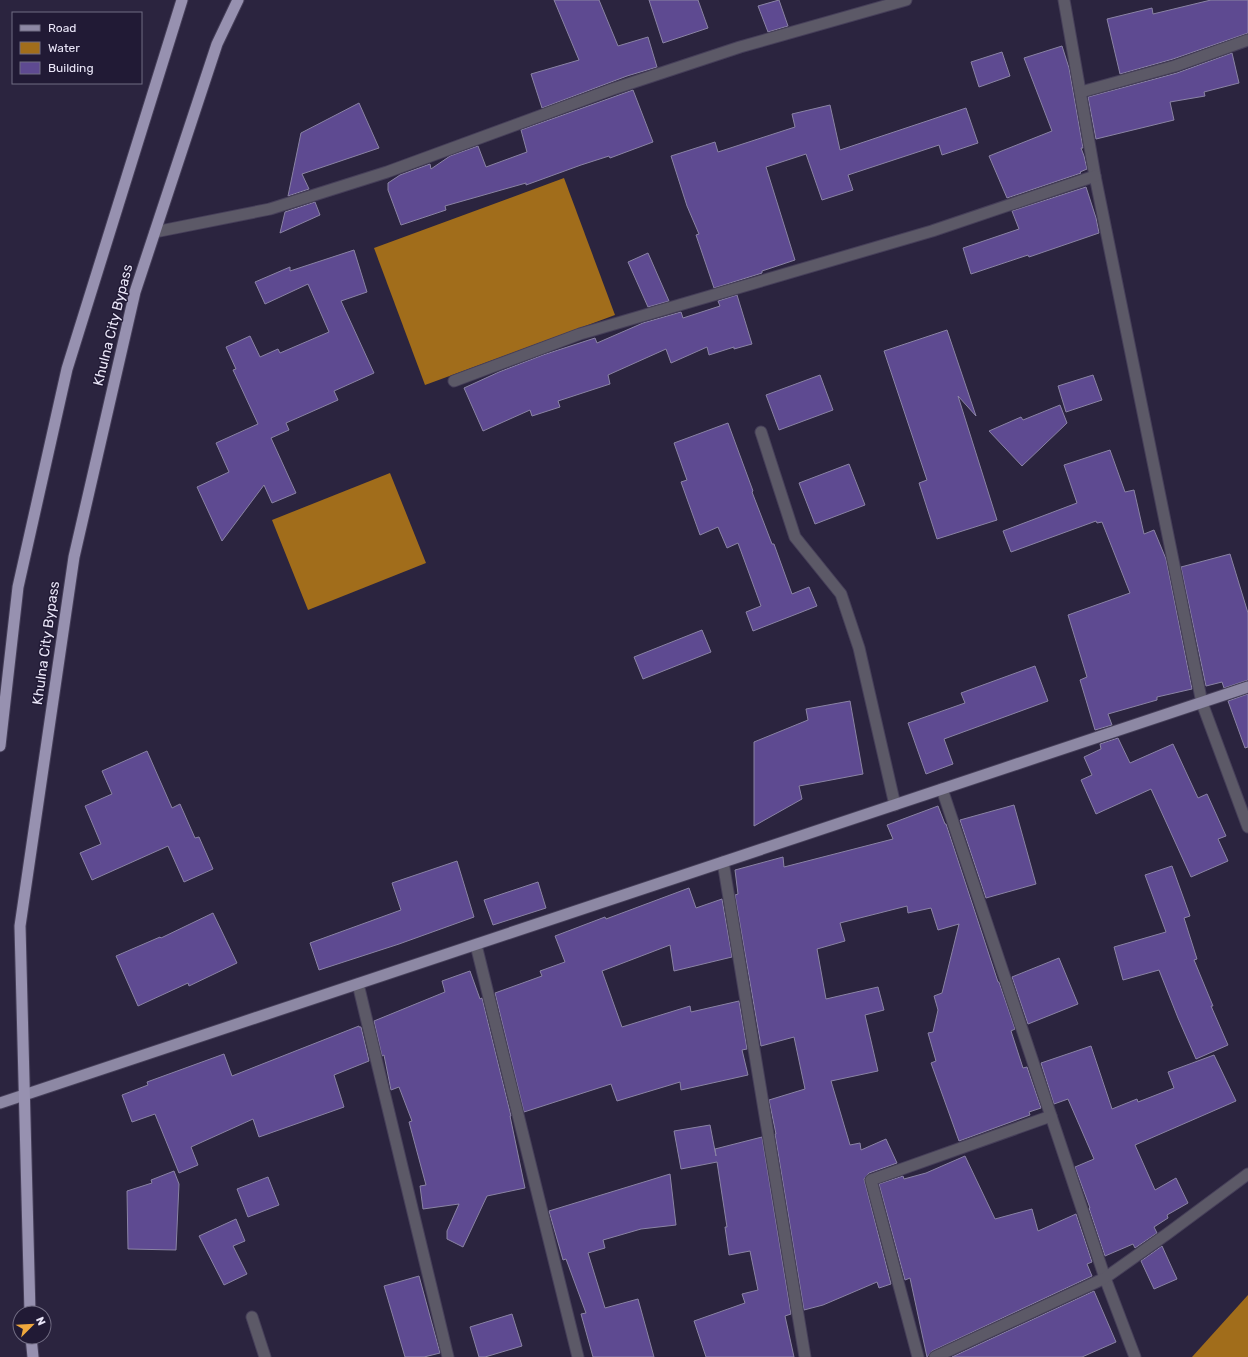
<svg xmlns="http://www.w3.org/2000/svg" width="1248" height="1357" font-family="Rubik,sans-serif">
	<style>
		.water { fill: #a16d1b }
		.building { fill: #5e4a91; stroke: #8a83a4 }
		.lines { fill: none; stroke-linecap: round; stroke-linejoin: round }
		.minor-casing { stroke: #463f59; stroke-width: 13 }
		.primary-casing { stroke: #463f59; stroke-width: 13 }
		.trunk-casing { stroke: #463f59; stroke-width: 13 }
		.minor { stroke: #5c5967; stroke-width: 11 }
		.primary { stroke: #8d88a4; stroke-width: 11 }
		.trunk { stroke: #9791b0; stroke-width: 11 }
		.labels { text-anchor: middle; dominant-baseline: central; stroke-width: 3; stroke-linejoin: round; paint-order: stroke }
		.street-label { font-size: 14px; fill: #eae6f8; stroke: #211a35 }
	</style>
	<rect width="100%" height="100%" fill="#2b243f"/>
	<g class="water">
		<path d="M 564,178 L 615,315 L 425,385 L 374,248 Z"/>
		<path d="M 390,473 L 426,563 L 308,610 L 272,520 Z"/>
		<path d="M 1248,1295 L 1248,1357 L 1192,1357 Z"/>
	</g>
	<g class="building">
		<path d="M 554,0 L 599,0 L 618,46 L 648,37 L 657,67 L 627,76 L 542,108 L 531,74 L 579,60 Z"/>
		<path d="M 649,0 L 698,0 L 708,28 L 663,43 Z"/>
		<path d="M 779,0 L 788,26 L 768,32 L 758,6 Z"/>
		<path d="M 1211,0 L 1248,0 L 1248,33 L 1173,59 L 1120,74 L 1107,19 L 1152,8 L 1153,14 Z"/>
		<path d="M 1062,46 L 1069,68 L 1083,148 L 1081,148 L 1084,156 L 1087,169 L 1080,172 L 1081,173 L 1007,198 L 989,156 L 1052,131 L 1024,58 Z"/>
		<path d="M 1002,52 L 1010,76 L 979,87 L 971,62 Z"/>
		<path d="M 1232,53 L 1239,83 L 1204,92 L 1205,96 L 1170,102 L 1174,120 L 1096,139 L 1088,97 L 1177,73 Z"/>
		<path d="M 633,90 L 653,142 L 610,158 L 609,156 L 581,165 L 526,185 L 526,183 L 445,206 L 446,210 L 401,225 L 388,190 L 388,183 L 400,175 L 430,164 L 431,169 L 450,156 L 478,146 L 486,167 L 527,152 L 521,130 Z"/>
		<path d="M 359,103 L 379,148 L 302,174 L 309,189 L 288,196 L 301,133 Z"/>
		<path d="M 830,105 L 840,150 L 966,108 L 978,143 L 942,155 L 939,145 L 848,175 L 853,190 L 822,200 L 806,154 L 766,167 L 795,260 L 762,271 L 762,273 L 714,288 L 696,235 L 699,234 L 687,206 L 671,156 L 715,142 L 718,152 L 795,127 L 792,114 Z"/>
		<path d="M 1086,187 L 1096,218 L 1099,233 L 1029,257 L 1028,255 L 971,274 L 963,248 L 1019,229 L 1012,211 Z"/>
		<path d="M 315,202 L 320,215 L 280,233 L 285,212 Z"/>
		<path d="M 354,250 L 367,292 L 341,301 L 374,373 L 334,391 L 338,400 L 286,423 L 289,430 L 271,438 L 296,493 L 272,503 L 264,485 L 222,541 L 197,487 L 229,472 L 216,443 L 258,424 L 233,370 L 236,369 L 226,347 L 250,336 L 260,357 L 278,349 L 280,353 L 329,332 L 308,284 L 265,304 L 255,282 L 290,267 L 290,271 Z"/>
		<path d="M 648,253 L 669,301 L 648,307 L 628,262 Z"/>
		<path d="M 737,295 L 752,344 L 734,349 L 734,347 L 709,355 L 707,347 L 671,363 L 666,349 L 608,375 L 610,384 L 558,401 L 560,407 L 532,416 L 530,410 L 483,431 L 464,388 L 499,372 L 543,355 L 595,338 L 597,343 L 643,323 L 681,312 L 683,318 L 720,306 L 718,301 Z"/>
		<path d="M 947,330 L 976,416 L 958,396 L 997,520 L 937,539 L 919,483 L 927,480 L 884,351 Z"/>
		<path d="M 820,375 L 833,410 L 779,430 L 766,395 Z"/>
		<path d="M 1093,375 L 1102,400 L 1066,412 L 1058,386 Z"/>
		<path d="M 1060,405 L 1067,423 L 1022,466 L 989,431 L 1021,417 L 1023,420 Z"/>
		<path d="M 728,423 L 753,491 L 752,492 L 772,544 L 774,544 L 792,594 L 809,587 L 817,606 L 753,631 L 746,612 L 761,606 L 738,543 L 727,548 L 718,527 L 700,535 L 681,482 L 687,480 L 674,443 Z"/>
		<path d="M 1110,450 L 1125,492 L 1134,490 L 1144,534 L 1154,530 L 1166,559 L 1192,689 L 1157,697 L 1157,700 L 1108,714 L 1112,725 L 1095,730 L 1080,680 L 1087,677 L 1068,615 L 1130,593 L 1102,522 L 1097,523 L 1096,521 L 1011,552 L 1003,531 L 1077,503 L 1064,465 Z"/>
		<path d="M 849,464 L 865,505 L 815,524 L 799,483 Z"/>
		<path d="M 1230,554 L 1248,613 L 1248,680 L 1224,688 L 1222,682 L 1206,686 L 1181,567 Z"/>
		<path d="M 702,630 L 711,652 L 643,679 L 634,657 Z"/>
		<path d="M 1035,666 L 1048,701 L 944,739 L 953,764 L 926,774 L 908,723 L 965,703 L 961,693 Z"/>
		<path d="M 1248,694 L 1248,747 L 1245,748 L 1228,701 Z"/>
		<path d="M 850,701 L 863,774 L 799,786 L 802,799 L 754,826 L 754,742 L 808,720 L 806,709 Z"/>
		<path d="M 1118,738 L 1130,763 L 1173,744 L 1198,798 L 1207,794 L 1226,836 L 1218,839 L 1228,861 L 1191,877 L 1151,789 L 1096,814 L 1081,780 L 1092,775 L 1084,757 L 1101,749 L 1100,744 Z"/>
		<path d="M 147,751 L 172,808 L 180,804 L 195,838 L 199,837 L 213,869 L 184,882 L 168,846 L 92,880 L 80,853 L 101,844 L 85,806 L 112,794 L 102,771 Z"/>
		<path d="M 1014,805 L 1036,884 L 986,898 L 960,820 Z"/>
		<path d="M 938,806 L 945,824 L 946,824 L 998,982 L 999,982 L 1015,1029 L 1011,1031 L 1023,1068 L 1027,1067 L 1041,1108 L 1029,1112 L 1030,1115 L 959,1141 L 931,1063 L 936,1061 L 928,1033 L 933,1032 L 938,1010 L 934,996 L 942,993 L 959,924 L 938,930 L 931,908 L 908,913 L 907,906 L 840,923 L 845,941 L 817,949 L 826,999 L 878,987 L 884,1010 L 865,1015 L 878,1071 L 831,1081 L 850,1145 L 860,1143 L 861,1150 L 886,1139 L 897,1163 L 869,1173 L 864,1179 L 891,1284 L 879,1288 L 877,1282 L 823,1305 L 804,1310 L 775,1134 L 776,1134 L 769,1100 L 805,1089 L 794,1037 L 761,1046 L 735,895 L 738,894 L 735,870 L 783,857 L 784,867 L 893,839 L 887,825 Z"/>
		<path d="M 457,861 L 474,917 L 399,944 L 319,970 L 310,943 L 401,910 L 392,883 Z"/>
		<path d="M 1172,866 L 1190,916 L 1184,918 L 1197,959 L 1194,960 L 1213,1006 L 1211,1006 L 1228,1045 L 1196,1059 L 1178,1018 L 1159,970 L 1123,980 L 1114,947 L 1166,932 L 1145,875 Z"/>
		<path d="M 538,882 L 546,908 L 493,925 L 484,900 Z"/>
		<path d="M 689,888 L 696,908 L 722,899 L 732,957 L 674,971 L 670,945 L 602,971 L 622,1027 L 690,1006 L 691,1012 L 739,1001 L 747,1049 L 742,1050 L 748,1075 L 681,1090 L 680,1082 L 617,1101 L 611,1084 L 524,1112 L 495,993 L 542,976 L 540,971 L 565,962 L 555,936 L 605,917 L 606,919 Z"/>
		<path d="M 213,913 L 237,963 L 189,986 L 188,983 L 138,1006 L 116,956 L 160,937 L 161,938 Z"/>
		<path d="M 1059,958 L 1078,1004 L 1028,1024 L 1012,977 Z"/>
		<path d="M 470,971 L 480,999 L 482,998 L 511,1116 L 510,1116 L 525,1188 L 487,1196 L 463,1247 L 447,1239 L 447,1231 L 459,1204 L 423,1209 L 420,1186 L 426,1185 L 409,1122 L 412,1121 L 399,1087 L 391,1090 L 384,1055 L 382,1056 L 374,1021 L 445,992 L 442,981 Z"/>
		<path d="M 359,1026 L 359,1027 L 361,1027 L 369,1061 L 334,1075 L 344,1107 L 259,1137 L 253,1119 L 191,1147 L 198,1165 L 179,1173 L 155,1114 L 132,1122 L 122,1095 L 148,1085 L 147,1082 L 224,1054 L 232,1076 Z"/>
		<path d="M 1091,1046 L 1112,1109 L 1137,1099 L 1138,1102 L 1174,1088 L 1168,1072 L 1214,1055 L 1236,1101 L 1135,1145 L 1155,1190 L 1176,1178 L 1188,1203 L 1167,1215 L 1168,1218 L 1154,1227 L 1157,1233 L 1135,1248 L 1133,1244 L 1105,1256 L 1089,1208 L 1090,1208 L 1075,1167 L 1094,1159 L 1068,1099 L 1054,1104 L 1041,1063 Z"/>
		<path d="M 710,1125 L 716,1156 L 715,1149 L 762,1137 L 791,1314 L 785,1316 L 794,1357 L 706,1357 L 694,1321 L 745,1303 L 742,1294 L 758,1290 L 750,1251 L 729,1255 L 725,1227 L 727,1227 L 717,1162 L 681,1169 L 674,1131 Z"/>
		<path d="M 965,1156 L 995,1219 L 1032,1209 L 1038,1231 L 1076,1214 L 1092,1262 L 1087,1264 L 1092,1276 L 932,1351 L 927,1357 L 910,1278 L 905,1280 L 879,1184 L 903,1176 L 904,1179 L 926,1173 Z"/>
		<path d="M 174,1171 L 179,1184 L 176,1250 L 128,1249 L 127,1191 L 152,1183 L 151,1180 Z"/>
		<path d="M 670,1174 L 676,1225 L 641,1229 L 603,1240 L 605,1248 L 588,1253 L 605,1308 L 638,1299 L 654,1357 L 593,1357 L 581,1314 L 586,1313 L 566,1259 L 563,1260 L 549,1211 Z"/>
		<path d="M 268,1177 L 279,1205 L 248,1217 L 237,1189 Z"/>
		<path d="M 236,1219 L 245,1241 L 233,1246 L 247,1274 L 224,1285 L 199,1236 Z"/>
		<path d="M 1162,1246 L 1177,1279 L 1154,1289 L 1141,1261 Z"/>
		<path d="M 419,1276 L 440,1353 L 424,1357 L 405,1357 L 384,1286 Z"/>
		<path d="M 1094,1291 L 1116,1342 L 1082,1357 L 952,1357 Z"/>
		<path d="M 512,1314 L 522,1346 L 485,1357 L 479,1357 L 470,1327 Z"/>
	</g>
	<g class="lines">
		<g class="minor-casing">
			<g id="minor">
				<path d="M 1064,0 L 1095,176 L 1202,703 L 1248,827"/>
				<path d="M 1081,92 L 1175,66 L 1248,40"/>
				<path d="M 155,232 L 270,209 L 387,172 L 613,89 L 740,47 L 906,0"/>
				<path d="M 454,381 L 580,334 L 932,231 L 1095,176"/>
				<path d="M 761,432 L 795,537 L 841,594 L 859,648 L 895,805"/>
				<path d="M 942,789 L 1105,1278 L 1135,1357"/>
				<path d="M 723,862 L 805,1357"/>
				<path d="M 476,945 L 578,1357"/>
				<path d="M 358,984 L 448,1357"/>
				<path d="M 252,1317 L 265,1357"/>
				<path d="M 918,1357 L 871,1180 L 1051,1116"/>
				<path d="M 935,1357 L 1105,1278 L 1167,1234 L 1248,1174"/>
			</g>
		</g>
		<g class="primary-casing">
			<path id="primary" d="M 0,1103 L 1248,687"/>
		</g>
		<g class="trunk-casing">
			<g id="trunk">
				<path d="M 0,746 L 18,587 L 67,369 L 182,0"/>
				<path d="M 30,1313 L 20,926 L 74,557 L 135,292 L 217,44 L 238,0"/>
				<path d="M 31,1337 L 33,1357"/>
			</g>
		</g>
		<use href="#minor" class="minor"/>
		<use href="#primary" class="primary"/>
		<use href="#trunk" class="trunk"/>
	</g>
	<g class="labels">
		<g class="street-label">
			<text transform="translate(113 325) rotate(-76)">Khulna City Bypass</text>
			<text transform="translate(46 643) rotate(-82)">Khulna City Bypass</text>
		</g>
	</g>
	<rect x="12" y="12" width="130" height="72" fill="#211a35" stroke="#716c83"/>
	<rect x="20" y="25" width="20" height="6" fill="#8d88a4" stroke="#716c83"/>
	<text x="48" y="32" font-size="12" fill="#eae6f8">Road</text>
	<rect x="20" y="42" width="20" height="12" fill="#a16d1b" stroke="#716c83"/>
	<text x="48" y="52" font-size="12" fill="#eae6f8">Water</text>
	<rect x="20" y="62" width="20" height="12" fill="#5e4a91" stroke="#716c83"/>
	<text x="48" y="72" font-size="12" fill="#eae6f8">Building</text>
	<g transform="translate(32 1325) rotate(66)"><circle r="19" fill="#211a35" stroke="#716c83"/>
	<path d="M0-3L7 15L0 10L-7 15Z" fill="#efa73d"/>
	<text y="-6" font-size="11" font-weight="bold" text-anchor="middle" fill="#eae6f8">N</text>
	</g>
</svg>
